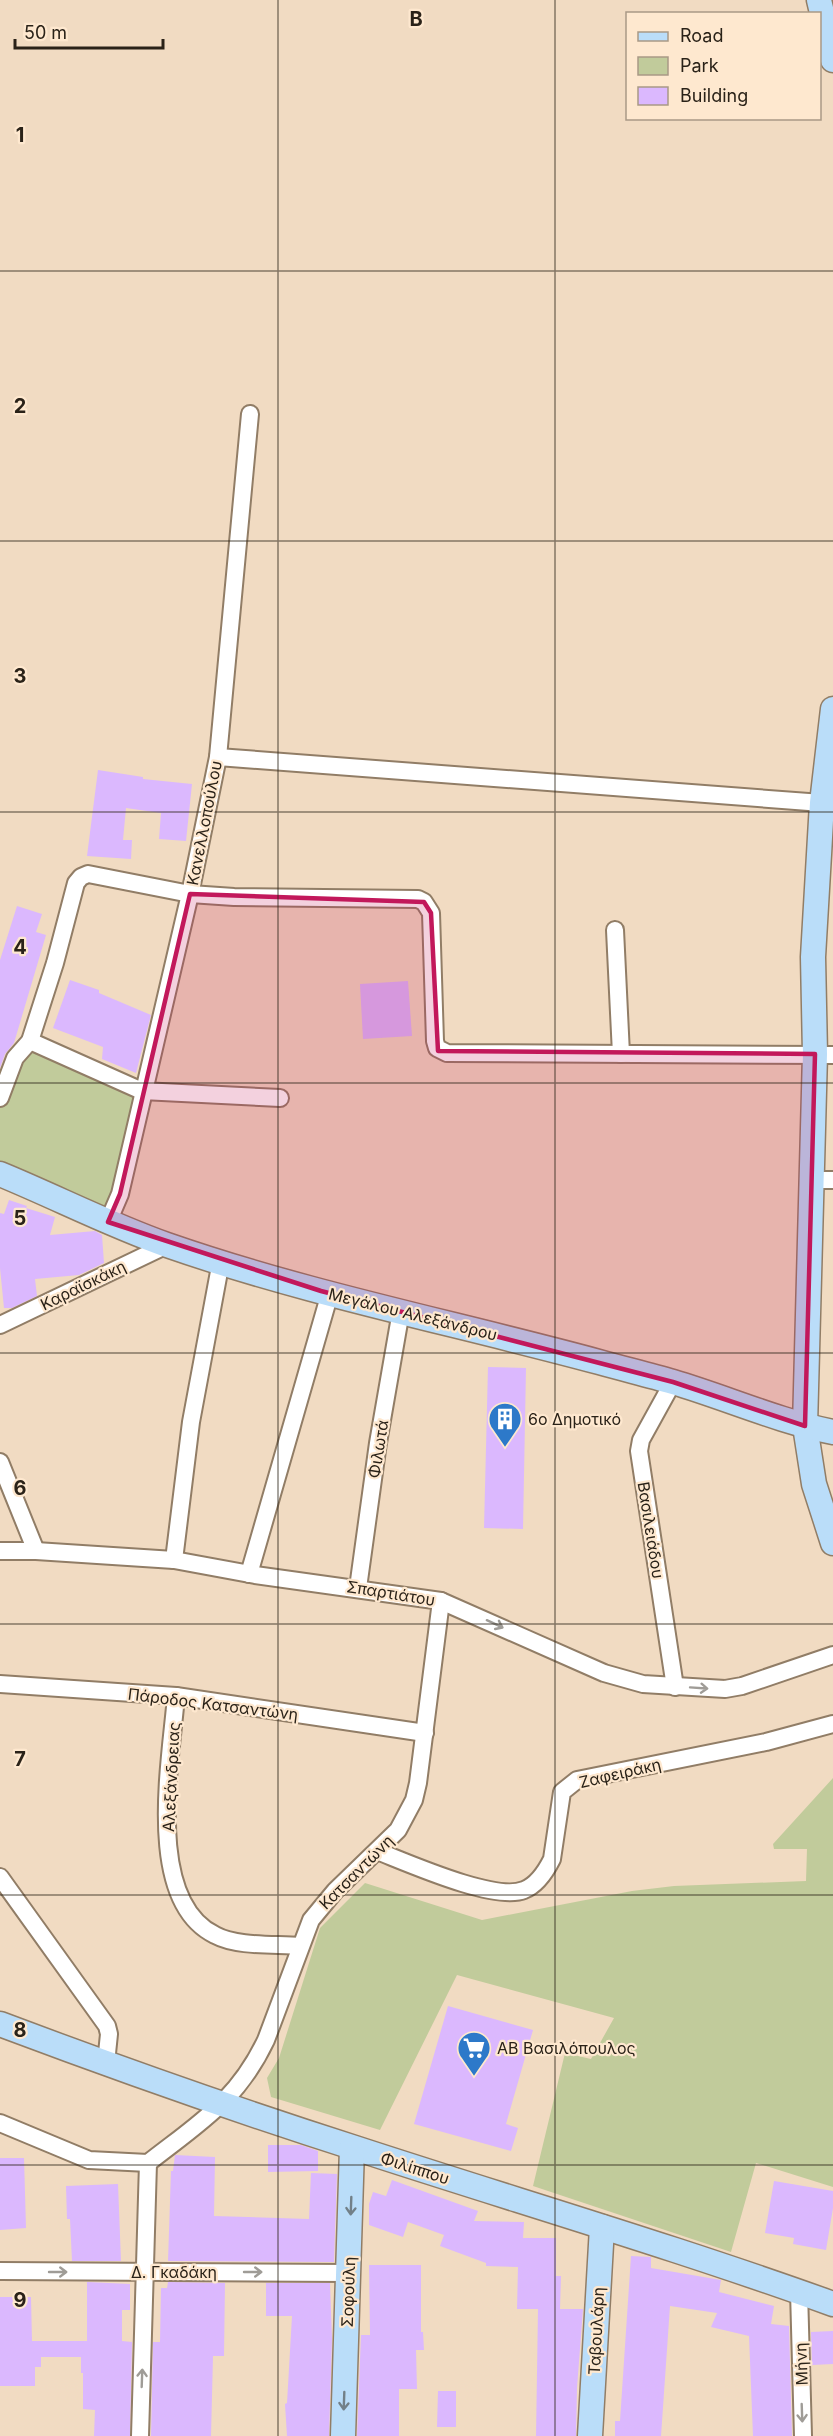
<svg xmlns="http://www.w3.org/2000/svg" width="833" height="2436" font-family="Inter,sans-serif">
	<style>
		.green { fill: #c1cb9b }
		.building { fill: #dbb8fe }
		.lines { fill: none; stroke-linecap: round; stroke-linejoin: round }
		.street-casing { stroke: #917d66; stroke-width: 20 }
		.secondary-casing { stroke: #917d66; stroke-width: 27 }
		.street { stroke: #fff; stroke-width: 16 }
		.secondary { stroke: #baddf9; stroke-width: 24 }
		.oneway { stroke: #9f9c97 }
		.oneway2 { stroke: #728088 }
		.marked { fill: #c2185b; fill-opacity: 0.2; stroke: #c2185b; stroke-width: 4.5; stroke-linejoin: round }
		.grid { fill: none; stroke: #2a2218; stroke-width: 1.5; stroke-opacity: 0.55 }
		.labels { text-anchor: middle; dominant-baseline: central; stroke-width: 4.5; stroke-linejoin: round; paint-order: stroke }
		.street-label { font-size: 16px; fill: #2a2218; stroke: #fee8cf }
		.poi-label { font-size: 16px; fill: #2a2218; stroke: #fee8cf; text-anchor: start }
		.grid-label { font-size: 20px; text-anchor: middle; font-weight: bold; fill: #2a2218; stroke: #fee8cf; stroke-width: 4.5; stroke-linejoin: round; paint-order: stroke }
	</style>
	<rect width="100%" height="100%" fill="#f1dbc2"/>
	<g class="green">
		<path d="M 30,1041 L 142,1091 L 108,1222 L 0,1174 L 0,1098 Z"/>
		<path d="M 833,1778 L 833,2187 L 756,2163 L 731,2252 L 533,2186 L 565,2053 L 591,2059 L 614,2018 L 457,1975 L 380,2130 L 271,2097 L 267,2078 L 279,2058 L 320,1928 L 365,1883 L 482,1920 L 632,1891 L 674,1886 L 806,1881 L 807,1849 L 774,1849 L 773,1844 Z"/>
	</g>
	<g class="building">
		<path d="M 98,770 L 143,777 L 143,779 L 192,784 L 186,841 L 159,839 L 161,813 L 126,808 L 123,840 L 132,840 L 131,859 L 87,856 Z"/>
		<path d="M 17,906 L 42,914 L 36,932 L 46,935 L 14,1043 L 5,1054 L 0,1068 L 0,960 Z"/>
		<path d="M 70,980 L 99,990 L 99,993 L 151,1015 L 136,1073 L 102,1059 L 103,1047 L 53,1028 Z"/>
		<path d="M 408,981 L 412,1036 L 363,1039 L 360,984 Z"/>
		<path d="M 9,1200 L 27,1206 L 26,1208 L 55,1217 L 50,1235 L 95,1231 L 102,1235 L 104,1263 L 79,1275 L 35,1279 L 37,1296 L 12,1308 L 4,1308 L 0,1268 L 0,1213 L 4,1214 Z"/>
		<path d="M 488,1367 L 526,1368 L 523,1529 L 484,1528 Z"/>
		<path d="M 448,2006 L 533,2030 L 506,2124 L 518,2128 L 511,2151 L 414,2124 Z"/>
		<path d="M 268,2145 L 301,2145 L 318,2151 L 318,2171 L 268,2172 Z"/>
		<path d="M 175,2155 L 215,2157 L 214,2216 L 309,2219 L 311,2173 L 337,2174 L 334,2262 L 168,2261 L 171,2171 L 173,2171 Z"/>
		<path d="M 0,2158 L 24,2158 L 26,2228 L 0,2230 Z"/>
		<path d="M 392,2180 L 478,2211 L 474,2221 L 524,2222 L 523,2238 L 556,2238 L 556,2276 L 561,2276 L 560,2309 L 583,2309 L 577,2388 L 576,2436 L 536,2436 L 538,2309 L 517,2309 L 518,2267 L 486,2266 L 486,2263 L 440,2246 L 444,2235 L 408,2222 L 403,2237 L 369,2225 L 369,2204 L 373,2192 L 386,2196 Z"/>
		<path d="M 774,2181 L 833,2191 L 833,2208 L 826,2250 L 793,2244 L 794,2238 L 765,2233 Z"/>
		<path d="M 118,2184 L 121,2261 L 72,2261 L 70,2219 L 67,2219 L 66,2186 Z"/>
		<path d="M 631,2256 L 651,2257 L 651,2268 L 721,2280 L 719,2292 L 774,2306 L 771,2324 L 789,2326 L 792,2436 L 753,2436 L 749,2336 L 711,2327 L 717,2313 L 670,2306 L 661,2436 L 615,2436 L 615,2421 L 620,2421 Z"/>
		<path d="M 369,2265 L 421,2265 L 421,2332 L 423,2332 L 424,2350 L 416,2350 L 417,2389 L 399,2389 L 399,2436 L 357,2436 L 361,2335 L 370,2335 Z"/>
		<path d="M 87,2282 L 130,2284 L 130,2310 L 122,2310 L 122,2341 L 132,2342 L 130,2436 L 94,2436 L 95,2410 L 83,2409 L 83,2373 L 81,2373 L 81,2357 L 41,2357 L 41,2367 L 35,2367 L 35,2386 L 0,2386 L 0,2297 L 31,2297 L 32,2341 L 87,2341 Z"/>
		<path d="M 168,2282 L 225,2283 L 224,2356 L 213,2356 L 211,2436 L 151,2436 L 153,2342 L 160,2342 L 161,2288 L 167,2288 Z"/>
		<path d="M 266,2283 L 330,2283 L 332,2339 L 329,2436 L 287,2436 L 285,2404 L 287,2403 L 292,2316 L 266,2316 Z"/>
		<path d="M 833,2331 L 833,2364 L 812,2365 L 811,2332 Z"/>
		<path d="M 438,2391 L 456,2391 L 456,2427 L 437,2427 Z"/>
	</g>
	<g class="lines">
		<g class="street-casing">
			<g id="street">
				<path d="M 218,757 L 822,803"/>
				<path d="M 615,930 L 621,1054"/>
				<path d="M 30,1041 L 142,1091 L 280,1098"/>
				<path d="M 0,1098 L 15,1058 L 30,1041 L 55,963 L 76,883 L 81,877 L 88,874 L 190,894 L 234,897 L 418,899 L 424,902 L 431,913 L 435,1041 L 437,1048 L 447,1053 L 833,1055"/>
				<path d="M 812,1180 L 833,1180"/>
				<path d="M 108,1222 L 120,1194 L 190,894 L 218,757 L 250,414"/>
				<path d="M 0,1325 L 167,1245"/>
				<path d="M 673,1382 L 641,1440 L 639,1451 L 675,1687"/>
				<path d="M 0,1462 L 36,1551"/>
				<path d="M 0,1551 L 36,1551 L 174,1560 L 255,1575 L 441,1601 L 604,1673 L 643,1684 L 725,1689 L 742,1686 L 833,1655"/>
				<path d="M 174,1560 L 191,1422 L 221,1261"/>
				<path d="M 249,1574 L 330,1293"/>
				<path d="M 358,1588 L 378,1443 L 401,1311"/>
				<path d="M 0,1684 L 176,1696 L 425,1733"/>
				<path d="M 176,1696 C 171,1760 144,1900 215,1935 C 237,1947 275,1944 300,1946"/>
				<path d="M 377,1851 C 408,1863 495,1902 524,1890 C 537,1885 546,1871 552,1859 L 562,1792 L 577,1780 L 766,1742 L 833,1724"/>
				<path d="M 0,1877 L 107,2026 L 109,2034 L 106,2063"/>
				<path d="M 0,2123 L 89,2160 L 148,2163"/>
				<path d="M 148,2163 C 199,2123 237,2101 266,2040 L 311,1920 L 335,1891 L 398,1830 L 414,1800 L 418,1783 L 441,1601"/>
				<path d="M 0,2271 L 349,2273"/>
				<path d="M 799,2291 L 803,2436"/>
				<path d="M 140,2436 L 148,2163"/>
			</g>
		</g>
		<g class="secondary-casing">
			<g id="secondary">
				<path d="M 819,0 L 833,60"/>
				<path d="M 833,709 L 822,803 L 813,957 L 815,1054 L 805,1426 L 814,1484 L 833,1543"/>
				<path d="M 0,1174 C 56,1197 110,1225 167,1245 C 308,1294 455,1323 599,1362 C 624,1369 649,1375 673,1382 C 727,1398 778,1421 833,1432"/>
				<path d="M 0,2024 C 117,2068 236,2110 355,2148 C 514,2200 675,2247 833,2304"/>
				<path d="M 343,2436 L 352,2148"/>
				<path d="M 590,2436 L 602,2227"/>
			</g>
		</g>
		<use href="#street" class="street"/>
		<use href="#secondary" class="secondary"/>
	</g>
	<defs><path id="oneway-shaft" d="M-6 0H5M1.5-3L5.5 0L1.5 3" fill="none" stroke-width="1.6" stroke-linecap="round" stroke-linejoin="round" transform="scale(1.5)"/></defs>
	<g class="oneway">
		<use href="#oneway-shaft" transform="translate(495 1624) rotate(25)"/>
		<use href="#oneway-shaft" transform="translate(699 1688) rotate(4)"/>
		<use href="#oneway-shaft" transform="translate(58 2272)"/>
		<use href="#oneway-shaft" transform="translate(253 2272)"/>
		<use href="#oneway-shaft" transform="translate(142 2378) rotate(-88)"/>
		<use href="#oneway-shaft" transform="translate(802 2413) rotate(88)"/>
	</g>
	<g class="oneway2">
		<use href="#oneway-shaft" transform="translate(351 2206) rotate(92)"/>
		<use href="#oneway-shaft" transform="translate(344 2401) rotate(92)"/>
	</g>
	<path class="marked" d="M 190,894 L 424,902 L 431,913 L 438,1051 L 815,1054 L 805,1426 L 673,1382 L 321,1291 L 108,1222 L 120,1194 Z"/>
	<path class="grid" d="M 278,0 L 278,2436M 555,0 L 555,2436M 0,271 L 833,271M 0,541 L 833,541M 0,812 L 833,812M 0,1083 L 833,1083M 0,1353 L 833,1353M 0,1624 L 833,1624M 0,1895 L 833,1895M 0,2165 L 833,2165"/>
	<defs>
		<g id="building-pin" transform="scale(1.725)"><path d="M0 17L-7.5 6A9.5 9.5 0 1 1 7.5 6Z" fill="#2d79c9" stroke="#fee8cf"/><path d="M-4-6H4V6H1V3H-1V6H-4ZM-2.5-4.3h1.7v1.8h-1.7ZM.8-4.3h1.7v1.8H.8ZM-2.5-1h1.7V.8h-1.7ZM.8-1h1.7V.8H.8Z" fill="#fff"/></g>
		<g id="supermarket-pin" transform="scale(1.725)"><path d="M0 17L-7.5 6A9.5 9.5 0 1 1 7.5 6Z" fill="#2d79c9" stroke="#fee8cf"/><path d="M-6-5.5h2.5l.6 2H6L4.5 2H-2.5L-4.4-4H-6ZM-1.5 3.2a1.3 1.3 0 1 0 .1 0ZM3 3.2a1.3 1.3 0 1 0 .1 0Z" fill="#fff"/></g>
	</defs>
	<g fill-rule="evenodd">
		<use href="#building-pin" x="505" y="1419"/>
		<use href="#supermarket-pin" x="474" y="2048"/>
	</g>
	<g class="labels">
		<g class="street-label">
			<text transform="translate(204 823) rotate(-79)">Κανελλοπούλου</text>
			<text transform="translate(83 1285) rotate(-26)">Καραϊσκάκη</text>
			<text transform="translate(413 1314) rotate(14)">Μεγάλου Αλεξάνδρου</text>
			<text transform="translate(378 1449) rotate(-81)">Φιλωτά</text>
			<text transform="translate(651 1530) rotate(81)">Βασιλειάδου</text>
			<text transform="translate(391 1593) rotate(9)">Σπαρτιάτου</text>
			<text transform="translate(213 1704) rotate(7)">Πάροδος Κατσαντώνη</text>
			<text transform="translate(620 1773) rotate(-13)">Ζαφειράκη</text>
			<text transform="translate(171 1777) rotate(-87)">Αλεξάνδρειας</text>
			<text transform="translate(356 1872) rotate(-45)">Κατσαντώνη</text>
			<text transform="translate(415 2168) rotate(18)">Φιλίππου</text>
			<text x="174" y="2272">Δ. Γκαδάκη</text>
			<text transform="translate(348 2292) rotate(-88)">Σοφούλη</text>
			<text transform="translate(596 2331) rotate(-87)">Ταβουλάρη</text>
			<text transform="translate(801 2364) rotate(-92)">Μήνη</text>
		</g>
		<g class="poi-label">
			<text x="528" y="1419">6ο Δημοτικό</text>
			<text x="497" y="2048">ΑΒ Βασιλόπουλος</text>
		</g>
	</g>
	<g class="grid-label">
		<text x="416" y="26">B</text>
		<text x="20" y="142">1</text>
		<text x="20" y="413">2</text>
		<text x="20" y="683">3</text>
		<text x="20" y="954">4</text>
		<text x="20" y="1225">5</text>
		<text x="20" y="1495">6</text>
		<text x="20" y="1766">7</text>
		<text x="20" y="2037">8</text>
		<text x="20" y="2307">9</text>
	</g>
	<rect x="626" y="12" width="195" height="108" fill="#fee8cf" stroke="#a99986" stroke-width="1.5"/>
	<rect x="638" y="32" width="30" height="9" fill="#baddf9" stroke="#a99986" stroke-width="1.5"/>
	<text x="680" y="42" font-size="18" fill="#2a2218">Road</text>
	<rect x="638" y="57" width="30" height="18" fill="#c1cb9b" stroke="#a99986" stroke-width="1.5"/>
	<text x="680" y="72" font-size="18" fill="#2a2218">Park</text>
	<rect x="638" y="87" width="30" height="18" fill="#dbb8fe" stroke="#a99986" stroke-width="1.5"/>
	<text x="680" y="102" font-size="18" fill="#2a2218">Building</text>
	<path d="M15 39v9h148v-9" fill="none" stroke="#2a2218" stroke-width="3"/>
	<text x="24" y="39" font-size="18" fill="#2a2218" stroke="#fee8cf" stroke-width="4.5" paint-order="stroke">50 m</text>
</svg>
